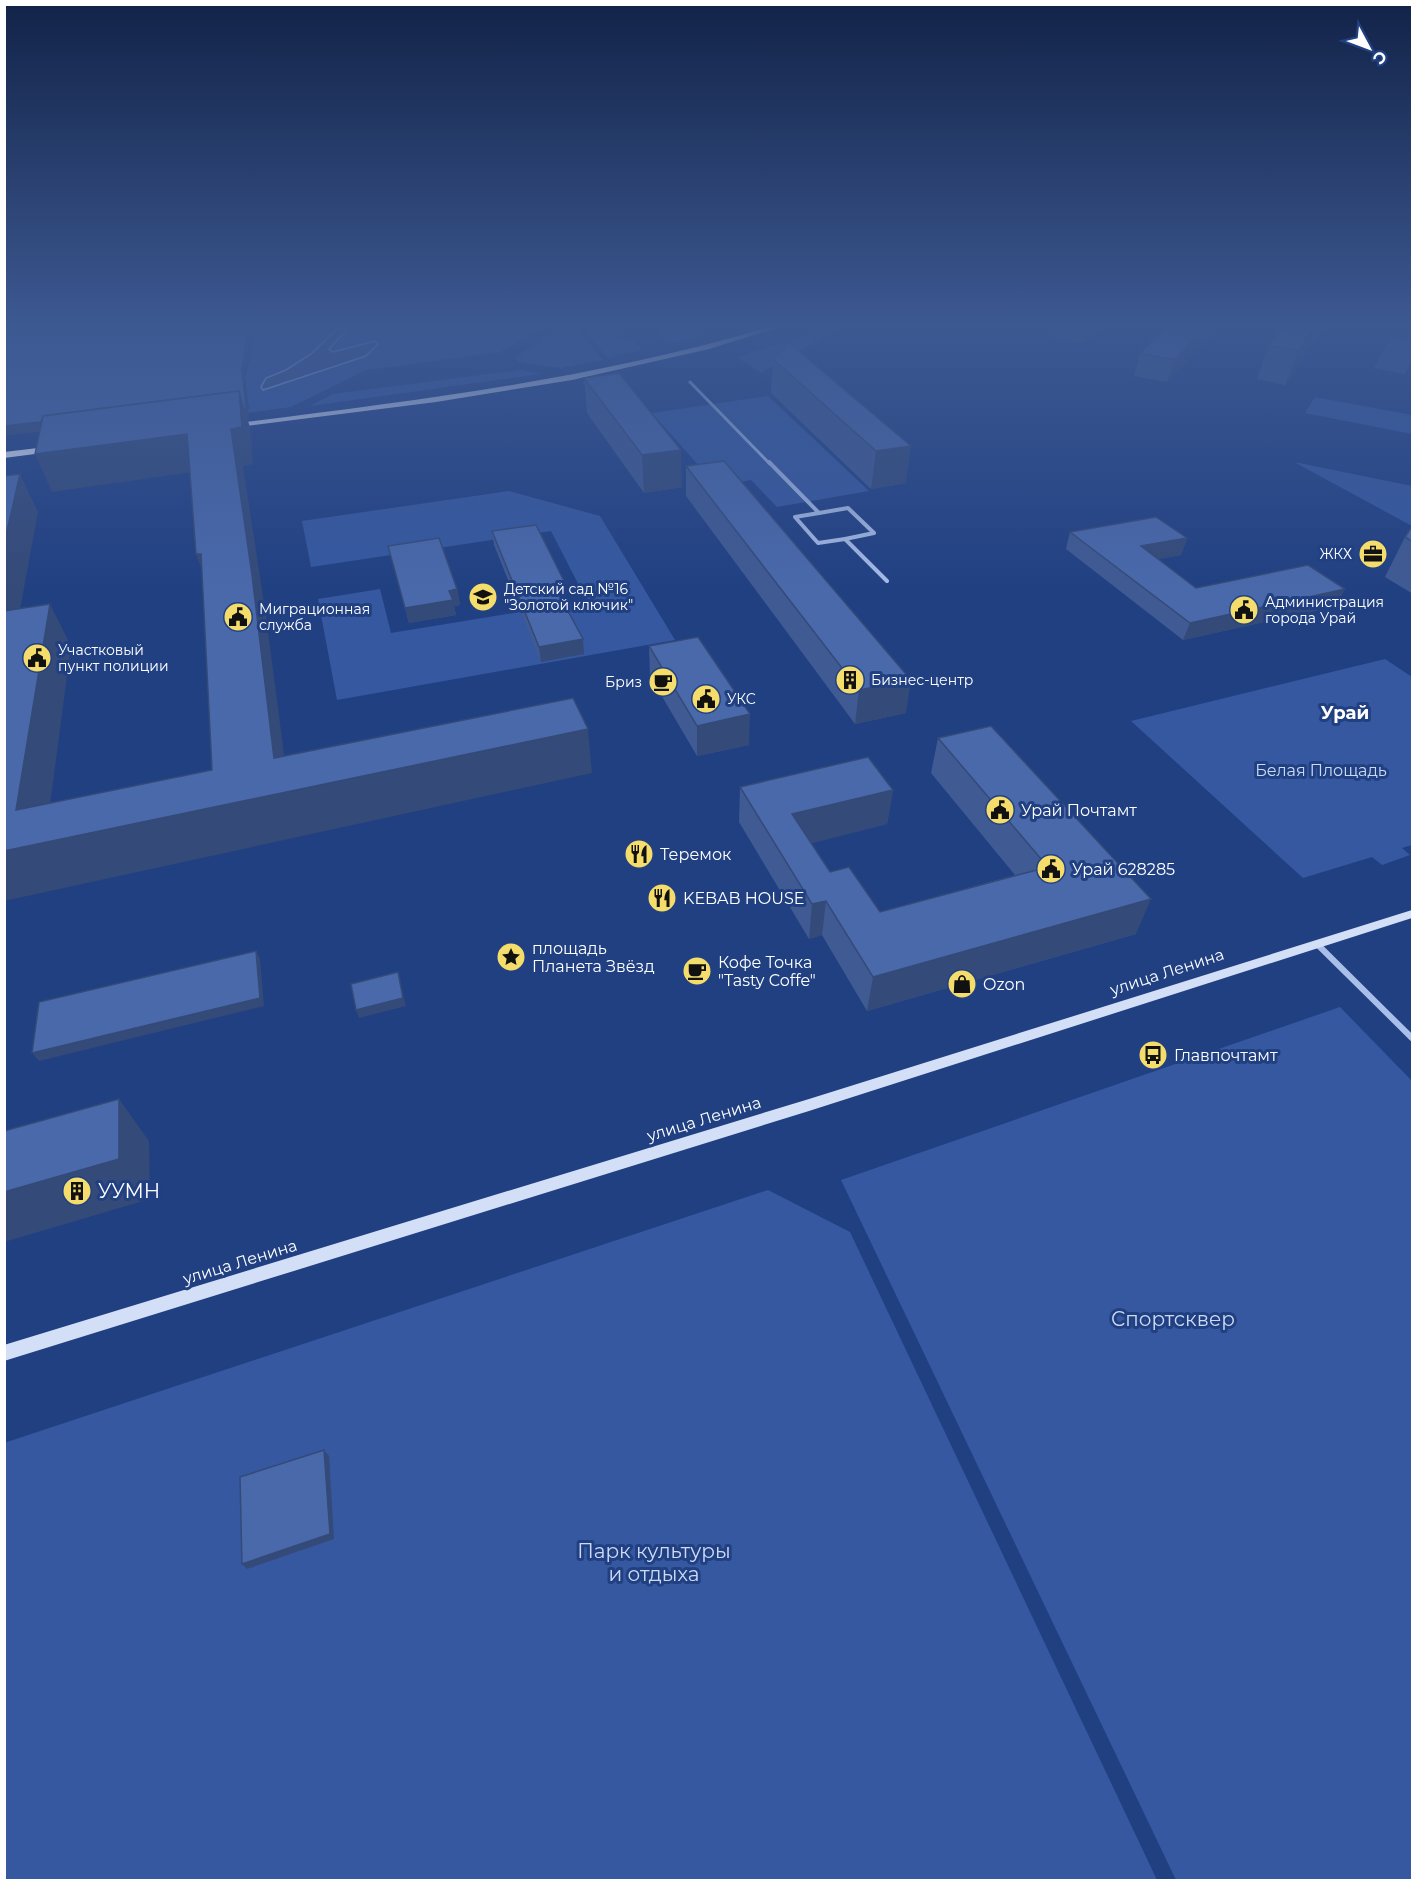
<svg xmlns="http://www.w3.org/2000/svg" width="1417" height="1885" font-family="Montserrat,sans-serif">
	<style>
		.green { fill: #3558a0 }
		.water { fill: #3d5384; stroke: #9cb7e9; stroke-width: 1.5 }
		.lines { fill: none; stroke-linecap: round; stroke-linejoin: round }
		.street-far2 { stroke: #a9bee8; stroke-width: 3 }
		.street-far1 { stroke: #a9bee8; stroke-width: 4 }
		.street { stroke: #a9bee8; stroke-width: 6 }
		.secondary { fill: #d3def7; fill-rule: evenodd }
		.primary { fill: #ebf0fe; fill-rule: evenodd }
		.wall { fill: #405a93 }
		.shaded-wall { fill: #344a78 }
		.building { fill: #4a69ab; stroke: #344a78; stroke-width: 1.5 }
		.labels { text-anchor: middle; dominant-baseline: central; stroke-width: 6; stroke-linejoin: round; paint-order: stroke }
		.far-poi-label { font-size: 14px; fill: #fff; stroke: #214082; text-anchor: start }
		.park-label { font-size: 16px; fill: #ccdaf6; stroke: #214082 }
		.poi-label { font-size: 16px; fill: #fff; stroke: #214082; text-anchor: start }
		.street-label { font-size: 16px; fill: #fff; stroke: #214082 }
		.far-district-label { font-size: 18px; font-weight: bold; fill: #fff; stroke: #214082 }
		.near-poi-label { font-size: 20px; fill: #fff; stroke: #214082; text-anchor: start }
		.near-park-label { font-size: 20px; fill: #ccdaf6; stroke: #214082 }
	</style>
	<rect width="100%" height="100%" fill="#214082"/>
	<g class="green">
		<path d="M 257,328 L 338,328 C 318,347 299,365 272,375 L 327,368 L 366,356 L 365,343 C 354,346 340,355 329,349 L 349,328 L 541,328 L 500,352 L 366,370 L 291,407 L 164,424 L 157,419 L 249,409 L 245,378 Z"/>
		<path d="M 563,328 L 576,328 L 603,360 L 561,368 L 518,362 L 515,357 Z"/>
		<path d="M 582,328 L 622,328 L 625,331 L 615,338 L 634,341 L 642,350 L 608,358 Z"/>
		<path d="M 655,328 L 691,328 L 700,336 L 668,344 L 660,336 L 667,330 Z"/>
		<path d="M 830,328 L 839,328 L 761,373 L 737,357 Z"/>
		<path d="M 1391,338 L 1412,342 L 1412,359 L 1405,374 L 1374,368 Z"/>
		<path d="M 520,370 L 541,374 L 310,406 L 333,394 Z"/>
		<path d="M 768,396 L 869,491 L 777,507 L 751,480 L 717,486 L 652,413 Z"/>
		<path d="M 1315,397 L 1412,415 L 1412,434 L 1305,413 Z"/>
		<path d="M 1294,462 L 1412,486 L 1412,526 Z"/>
		<path d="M 509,491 L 600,516 L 675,640 L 337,700 L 318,599 L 380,589 L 391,633 L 587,601 L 551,531 L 311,567 L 302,521 Z"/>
		<path d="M 1385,659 L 1412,677 L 1412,845 L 1402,848 L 1410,855 L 1382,865 L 1372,857 L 1303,878 L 1131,721 Z"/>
		<path d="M 1340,1007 L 1412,1081 L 1412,1880 L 1176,1880 L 841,1180 Z"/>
		<path d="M 768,1190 L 850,1232 L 1157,1880 L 5,1880 L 4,1443 Z"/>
	</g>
	<path class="water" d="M 338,328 L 349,328 L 329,349 L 333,352 L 375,341 L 378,344 L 366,356 L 263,390 L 261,387 L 266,378 L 286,370 L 311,354 Z"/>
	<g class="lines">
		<path class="street-far2" d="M 690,382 L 770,464"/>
		<g class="street-far1">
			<path d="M 769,462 L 819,513 L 795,517 L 818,543 L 845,539 L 887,581"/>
			<path d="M 819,513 L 848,508 L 874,533 L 845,539"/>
		</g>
		<path class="street" d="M 1317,944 L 1412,1038"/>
		<path class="secondary" d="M 1412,910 L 1412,918 L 809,1111 L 4,1361 L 4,1345 L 809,1099 Z"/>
		<g class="primary">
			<path d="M 766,328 L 776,328 L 709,349 L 572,380 L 436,402 L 231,428 L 227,426 L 231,424 C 412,401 591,380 766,328 Z"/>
			<path d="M 55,446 L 59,449 L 58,451 L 4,458 L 4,452 Z"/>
		</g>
	</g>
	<g class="wall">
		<path d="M 1050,328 L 1101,328 L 1084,343 L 1048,336 Z"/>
		<path d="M 1218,328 L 1167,382 L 1134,376 L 1140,353 Z"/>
		<path d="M 1282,328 L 1323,328 L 1285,385 L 1257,379 L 1269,345 Z"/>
		<path d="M 789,343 L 906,483 L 871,489 L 771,393 L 773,359 Z"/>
		<path d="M 584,378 L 682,487 L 644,493 L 587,413 Z"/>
		<path d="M 686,466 L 906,713 L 855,724 L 686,496 Z"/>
		<path d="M 1413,525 L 1413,594 L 1385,577 L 1405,537 Z"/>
		<path d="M 492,531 L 566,598 L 561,598 L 583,639 L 584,654 L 541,662 L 494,545 Z"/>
		<path d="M 1070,532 L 1187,538 L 1181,555 L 1158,559 L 1196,588 L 1337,606 L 1183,640 L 1066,549 Z"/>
		<path d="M 388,546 L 457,589 L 460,605 L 454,606 L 456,615 L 409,623 Z"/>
		<path d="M 649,646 L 749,745 L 697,756 L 650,676 Z"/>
		<path d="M 938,738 L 1136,934 L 867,1011 L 822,935 L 809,939 L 739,822 L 740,787 L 893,790 L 887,824 L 811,843 L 830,872 L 880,912 L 1015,875 L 931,773 Z"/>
	</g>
	<g class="shaded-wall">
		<path d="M 248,328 L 252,328 L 245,378 L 249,418 L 247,418 L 250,427 L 253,464 L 243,466 L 266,616 L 289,792 L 588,729 L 592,773 L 4,901 L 4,851 L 16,810 L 50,604 L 71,646 L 45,843 L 274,758 L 231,429 L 239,391 Z"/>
		<path d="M 1088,328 L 1101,328 L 1084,343 Z"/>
		<path d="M 1204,328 L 1218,328 L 1167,382 L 1174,360 Z"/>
		<path d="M 1313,328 L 1323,328 L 1285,385 L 1298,351 Z"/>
		<path d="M 58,420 L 62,429 L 4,436 L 4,426 Z"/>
		<path d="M 187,434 L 200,471 L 52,492 L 35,454 Z"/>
		<path d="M 911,446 L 906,483 L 871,489 L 876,451 Z"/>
		<path d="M 681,450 L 682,487 L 644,493 L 642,455 Z"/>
		<path d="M 20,474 L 38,512 L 17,626 L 4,628 L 4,544 Z"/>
		<path d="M 1187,538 L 1181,555 L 1136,563 L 1141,546 Z"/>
		<path d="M 196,554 L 201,554 L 211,595 Z"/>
		<path d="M 565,583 L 566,598 L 556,599 L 554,585 Z"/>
		<path d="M 457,589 L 460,605 L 454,606 L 456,615 L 409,623 L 405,608 L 449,591 Z"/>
		<path d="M 1345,589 L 1337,606 L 1183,640 L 1190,623 Z"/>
		<path d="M 583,639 L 584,654 L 541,662 L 539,647 Z"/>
		<path d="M 911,680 L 906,713 L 855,724 L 859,690 Z"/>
		<path d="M 750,714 L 749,745 L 697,756 L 697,726 Z"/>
		<path d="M 893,790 L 887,824 L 790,849 L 792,814 Z"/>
		<path d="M 1151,899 L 1136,934 L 867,1011 L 873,977 Z"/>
		<path d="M 826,901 L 822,935 L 809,939 L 812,904 Z"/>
		<path d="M 256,951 L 260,959 L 264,1006 L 39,1061 L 32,1053 Z"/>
		<path d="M 398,972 L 406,1006 L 359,1018 L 356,1010 Z"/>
		<path d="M 119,1099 L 149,1141 L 150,1199 L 4,1242 L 4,1192 Z"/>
		<path d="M 324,1450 L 329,1456 L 334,1539 L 247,1569 L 242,1564 Z"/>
	</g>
	<g class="building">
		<path d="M 4,328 L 248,328 L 242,370 L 246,409 L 244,409 L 239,391 L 43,416 L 41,422 L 4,426 Z"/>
		<path d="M 1166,328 L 1204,328 L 1174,360 L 1140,353 Z"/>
		<path d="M 1282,328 L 1313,328 L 1298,351 L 1269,345 Z"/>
		<path d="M 789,343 L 911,446 L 876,451 L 773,359 Z"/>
		<path d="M 619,373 L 681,450 L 642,455 L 584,378 Z"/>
		<path d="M 239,391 L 242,427 L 231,429 L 252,575 L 274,758 L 573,698 L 588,729 L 4,851 L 4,611 L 50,604 L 16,810 L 212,770 L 201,554 L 196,554 L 187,434 L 35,454 L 43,416 Z"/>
		<path d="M 724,461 L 911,680 L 859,690 L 686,466 Z"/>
		<path d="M 20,474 L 4,544 L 4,476 Z"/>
		<path d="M 1156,517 L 1187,538 L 1141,546 L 1196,588 L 1308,565 L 1345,589 L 1190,623 L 1070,532 Z"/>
		<path d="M 536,525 L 565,583 L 554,585 L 583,639 L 539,647 L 492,531 Z"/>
		<path d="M 1413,525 L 1413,542 L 1405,537 Z"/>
		<path d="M 439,538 L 457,589 L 449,591 L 453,600 L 405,608 L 388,546 Z"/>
		<path d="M 698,637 L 750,714 L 697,726 L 649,646 Z"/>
		<path d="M 991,726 L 1151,899 L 873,977 L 826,901 L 812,904 L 740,787 L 868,757 L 893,790 L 792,814 L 830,872 L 849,867 L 880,912 L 1048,867 L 938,738 Z"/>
		<path d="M 256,951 L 260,998 L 32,1053 L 39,1002 Z"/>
		<path d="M 398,972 L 403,998 L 356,1010 L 351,984 Z"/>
		<path d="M 119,1099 L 119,1159 L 4,1192 L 4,1131 Z"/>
		<path d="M 324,1450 L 330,1534 L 242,1564 L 240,1477 Z"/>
	</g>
	<linearGradient id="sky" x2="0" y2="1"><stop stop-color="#122348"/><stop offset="0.55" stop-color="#3d5992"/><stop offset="1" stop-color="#3d5992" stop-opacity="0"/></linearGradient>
	<rect width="1417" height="592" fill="url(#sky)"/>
	<defs>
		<g id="office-disc" transform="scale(1.5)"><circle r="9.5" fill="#f4dd6a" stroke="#214082"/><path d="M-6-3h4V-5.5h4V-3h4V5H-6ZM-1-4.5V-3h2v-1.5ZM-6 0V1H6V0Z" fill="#111"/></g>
		<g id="school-disc" transform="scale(1.5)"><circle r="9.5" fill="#f4dd6a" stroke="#214082"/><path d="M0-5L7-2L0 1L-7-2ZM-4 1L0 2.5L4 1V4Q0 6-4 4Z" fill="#111"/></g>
		<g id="civic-disc" transform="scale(1.5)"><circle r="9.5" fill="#f4dd6a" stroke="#214082"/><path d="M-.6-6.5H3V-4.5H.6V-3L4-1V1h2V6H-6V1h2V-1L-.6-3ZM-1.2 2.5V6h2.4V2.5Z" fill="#111"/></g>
		<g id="building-disc" transform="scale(1.5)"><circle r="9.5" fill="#f4dd6a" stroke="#214082"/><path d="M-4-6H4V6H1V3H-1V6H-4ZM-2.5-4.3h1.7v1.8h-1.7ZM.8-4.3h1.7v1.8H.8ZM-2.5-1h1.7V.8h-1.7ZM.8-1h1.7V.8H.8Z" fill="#111"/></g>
		<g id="cafe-disc" transform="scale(1.5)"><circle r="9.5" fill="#f4dd6a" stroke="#214082"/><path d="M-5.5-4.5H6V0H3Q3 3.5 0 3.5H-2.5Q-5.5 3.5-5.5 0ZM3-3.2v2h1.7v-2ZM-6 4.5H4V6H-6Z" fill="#111"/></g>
		<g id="restaurant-disc" transform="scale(1.5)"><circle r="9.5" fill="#f4dd6a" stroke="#214082"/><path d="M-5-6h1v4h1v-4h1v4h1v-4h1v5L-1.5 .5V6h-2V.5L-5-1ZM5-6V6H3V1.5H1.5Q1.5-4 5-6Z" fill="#111"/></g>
		<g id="sight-disc" transform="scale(1.5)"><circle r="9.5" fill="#f4dd6a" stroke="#214082"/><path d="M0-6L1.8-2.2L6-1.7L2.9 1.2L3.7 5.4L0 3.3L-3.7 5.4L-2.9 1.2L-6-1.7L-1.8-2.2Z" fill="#111"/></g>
		<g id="shop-disc" transform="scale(1.5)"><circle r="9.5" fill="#f4dd6a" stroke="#214082"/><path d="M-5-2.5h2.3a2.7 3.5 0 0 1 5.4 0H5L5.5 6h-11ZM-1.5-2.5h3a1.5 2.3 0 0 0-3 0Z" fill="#111"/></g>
		<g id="bus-disc" transform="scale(1.5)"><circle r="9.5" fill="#f4dd6a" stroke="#214082"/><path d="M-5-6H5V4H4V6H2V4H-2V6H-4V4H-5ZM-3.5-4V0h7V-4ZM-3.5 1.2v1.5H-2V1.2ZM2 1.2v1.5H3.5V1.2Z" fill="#111"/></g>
	</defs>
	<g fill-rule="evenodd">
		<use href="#office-disc" x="1373" y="554"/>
		<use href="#school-disc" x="483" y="597"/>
		<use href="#civic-disc" x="1244" y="610"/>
		<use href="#civic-disc" x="238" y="617"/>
		<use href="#civic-disc" x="37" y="658"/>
		<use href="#building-disc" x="850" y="680"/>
		<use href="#cafe-disc" x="663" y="682"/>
		<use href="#civic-disc" x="706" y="699"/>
		<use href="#civic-disc" x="1000" y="810"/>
		<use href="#restaurant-disc" x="639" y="854"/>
		<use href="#civic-disc" x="1051" y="869"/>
		<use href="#restaurant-disc" x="662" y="898"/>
		<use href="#sight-disc" x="511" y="957"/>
		<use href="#cafe-disc" x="697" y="971"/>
		<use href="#shop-disc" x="962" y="984"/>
		<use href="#bus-disc" x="1153" y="1055"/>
		<use href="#building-disc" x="77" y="1191"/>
	</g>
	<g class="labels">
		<g class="far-poi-label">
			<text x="1352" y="554" text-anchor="end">ЖКХ</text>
			<text x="504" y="589">Детский сад №16<tspan x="504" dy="16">"Золотой ключик"</tspan></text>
			<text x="1265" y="602">Администрация<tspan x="1265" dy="16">города Урай</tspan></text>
			<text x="259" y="609">Миграционная<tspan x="259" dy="16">служба</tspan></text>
			<text x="58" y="650">Участковый<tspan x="58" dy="16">пункт полиции</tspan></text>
			<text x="871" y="680">Бизнес-центр</text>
			<text x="642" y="682" text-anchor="end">Бриз</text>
			<text x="727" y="699">УКС</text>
		</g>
		<g class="park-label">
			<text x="1321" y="770">Белая Площадь</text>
		</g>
		<g class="poi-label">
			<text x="1021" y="810">Урай Почтамт</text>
			<text x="660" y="854">Теремок</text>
			<text x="1072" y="869">Урай 628285</text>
			<text x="683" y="898">KEBAB HOUSE</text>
			<text x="532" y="948">площадь<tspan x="532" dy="18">Планета Звёзд</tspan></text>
			<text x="718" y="962">Кофе Точка<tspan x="718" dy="18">"Tasty Coffe"</tspan></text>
			<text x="983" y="984">Ozon</text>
			<text x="1174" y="1055">Главпочтамт</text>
		</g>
		<g class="street-label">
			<text transform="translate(1167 972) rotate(-18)">улица Ленина</text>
			<text transform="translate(704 1119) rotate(-17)">улица Ленина</text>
			<text transform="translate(240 1262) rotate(-17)">улица Ленина</text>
		</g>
		<g class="far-district-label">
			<text x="1345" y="713">Урай</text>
		</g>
		<g class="near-poi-label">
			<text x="98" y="1191">УУМН</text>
		</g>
		<g class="near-park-label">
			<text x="1173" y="1319">Спортсквер</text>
			<text x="654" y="1551">Парк культуры<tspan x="654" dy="23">и отдыха</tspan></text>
		</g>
	</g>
	<rect width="1417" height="1885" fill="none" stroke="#ffffff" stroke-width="12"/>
	<g transform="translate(1369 48) rotate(131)" stroke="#214082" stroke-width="4.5" paint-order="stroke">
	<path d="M0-4.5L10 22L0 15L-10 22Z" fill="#ffffff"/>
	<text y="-9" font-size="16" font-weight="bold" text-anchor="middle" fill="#ffffff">С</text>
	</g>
</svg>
